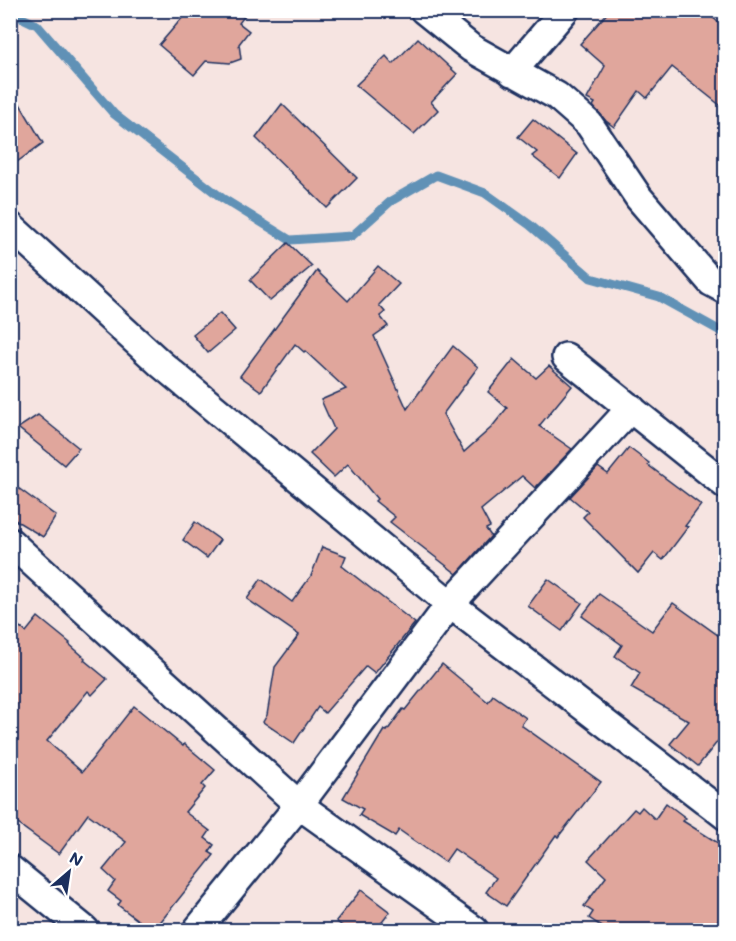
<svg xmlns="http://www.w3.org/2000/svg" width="736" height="941" font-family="Mali,sans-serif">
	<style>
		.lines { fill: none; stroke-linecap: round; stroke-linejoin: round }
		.stream { stroke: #6191b6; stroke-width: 9 }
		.building { fill: #e0a69c; stroke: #1b2f5e; stroke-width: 1.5 }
		.street-casing { stroke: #1b2f5e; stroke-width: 32 }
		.street { stroke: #fff; stroke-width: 27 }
	</style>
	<rect width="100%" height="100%" fill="#f6e4e1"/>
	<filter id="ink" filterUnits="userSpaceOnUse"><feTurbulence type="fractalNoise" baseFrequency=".0167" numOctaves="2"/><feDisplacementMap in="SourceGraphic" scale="12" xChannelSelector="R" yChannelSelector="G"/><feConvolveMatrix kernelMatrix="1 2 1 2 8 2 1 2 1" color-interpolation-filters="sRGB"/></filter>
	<g filter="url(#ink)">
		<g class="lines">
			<path class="stream" d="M 10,12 L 37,25 L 114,114 L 222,198 L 290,240 L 352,236 L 391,201 L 436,175 L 485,193 L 530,225 L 591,278 L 659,297 L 726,334"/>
		</g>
		<g class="building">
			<path d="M 189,10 L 249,10 L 239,23 L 249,31 L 239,44 L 241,59 L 230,63 L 206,61 L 194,75 L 159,45 Z"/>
			<path d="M 610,10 L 704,10 L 726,29 L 726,110 L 672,67 L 647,98 L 639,91 L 614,127 L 606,121 L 593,106 L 595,103 L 587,99 L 605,66 L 580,44 Z"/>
			<path d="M 418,38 L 457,74 L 431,102 L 438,110 L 414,134 L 356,85 L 386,56 L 393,64 Z"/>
			<path d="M 10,87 L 43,143 L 10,167 Z"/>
			<path d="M 282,104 L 357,178 L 327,208 L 256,138 Z"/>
			<path d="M 533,119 L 577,154 L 560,178 L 532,156 L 537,152 L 518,137 Z"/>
			<path d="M 288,243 L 312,266 L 270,301 L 250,280 Z"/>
			<path d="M 378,266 L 399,284 L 379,305 L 385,312 L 380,316 L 388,326 L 374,336 L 407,409 L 453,346 L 478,367 L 443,414 L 464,452 L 491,428 L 507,408 L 488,392 L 514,359 L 536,378 L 549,366 L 572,386 L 539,426 L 572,449 L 535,488 L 522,476 L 481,510 L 490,527 L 486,529 L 491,536 L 457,574 L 390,522 L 395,517 L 375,501 L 377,499 L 348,464 L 334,477 L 310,454 L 334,429 L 321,400 L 346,389 L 305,351 L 304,352 L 295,344 L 261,391 L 240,376 L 317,271 L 348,301 Z"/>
			<path d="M 220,313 L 235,330 L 208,353 L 193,335 Z"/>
			<path d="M 38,415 L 79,448 L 64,465 L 18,428 Z"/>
			<path d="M 629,448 L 649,463 L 648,465 L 701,505 L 685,526 L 688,527 L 663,560 L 654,553 L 638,573 L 583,517 L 588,512 L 570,497 L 598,467 L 608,474 Z"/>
			<path d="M 10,482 L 56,516 L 43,537 L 10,517 Z"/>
			<path d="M 195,522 L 220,540 L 207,558 L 183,540 Z"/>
			<path d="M 322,547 L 346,556 L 342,566 L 415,623 L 375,673 L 366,666 L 325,713 L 318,707 L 294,743 L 263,722 L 267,715 L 275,667 L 299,635 L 247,599 L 261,579 L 292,602 L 311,576 Z"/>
			<path d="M 548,579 L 582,603 L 562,631 L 528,606 Z"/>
			<path d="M 599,594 L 652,631 L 673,603 L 726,641 L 726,731 L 698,766 L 670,744 L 689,721 L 631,688 L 640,673 L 615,656 L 622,645 L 582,616 Z"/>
			<path d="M 38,617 L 70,643 L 69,644 L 85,658 L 84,660 L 107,679 L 92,695 L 88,691 L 47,741 L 82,772 L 134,706 L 183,746 L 184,744 L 215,770 L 202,785 L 205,788 L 185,812 L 210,831 L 205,838 L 214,845 L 209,852 L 214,855 L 154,930 L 151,930 L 118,905 L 121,901 L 108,891 L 115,881 L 103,870 L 126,842 L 88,814 L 59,854 L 10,818 L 10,619 L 26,632 Z"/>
			<path d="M 442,664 L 488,702 L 493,695 L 526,718 L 521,725 L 601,782 L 558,837 L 556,835 L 506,906 L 486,892 L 496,878 L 454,849 L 445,862 L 399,830 L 395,836 L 359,815 L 363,809 L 343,798 L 384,730 L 387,731 L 403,709 L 405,710 Z"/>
			<path d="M 666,803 L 686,818 L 683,821 L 726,848 L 726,911 L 710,930 L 607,930 L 589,918 L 593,912 L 584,906 L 606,877 L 588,860 L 634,809 L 638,812 L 642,807 L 655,819 Z"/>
			<path d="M 361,890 L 390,912 L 376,930 L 347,930 L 336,921 Z"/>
		</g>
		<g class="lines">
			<g class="street-casing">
				<g id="street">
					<path d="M 424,10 L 471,48 L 557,96 L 589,124 L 639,198 L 711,282 L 726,290"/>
					<path d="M 512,72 L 565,10"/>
					<path d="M 10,226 L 161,364 L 450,604 L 726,816"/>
					<path d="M 566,357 L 726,485"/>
					<path d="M 10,542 L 299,805 L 474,930"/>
					<path d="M 10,869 L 85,930"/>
					<path d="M 197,930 L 299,805 L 450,604 L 631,408"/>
				</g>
			</g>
			<use href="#street" class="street"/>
		</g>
	</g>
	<rect width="736" height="941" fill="none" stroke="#fff" stroke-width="36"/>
	<rect x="18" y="18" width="700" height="905" fill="none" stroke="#1b2f5e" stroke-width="2" filter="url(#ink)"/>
	<g transform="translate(69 872) rotate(29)" stroke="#ffffff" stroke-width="4.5" paint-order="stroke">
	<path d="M0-4.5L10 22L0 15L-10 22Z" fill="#1b2f5e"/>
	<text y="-9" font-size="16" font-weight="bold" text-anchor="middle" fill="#1b2f5e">N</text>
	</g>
</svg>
